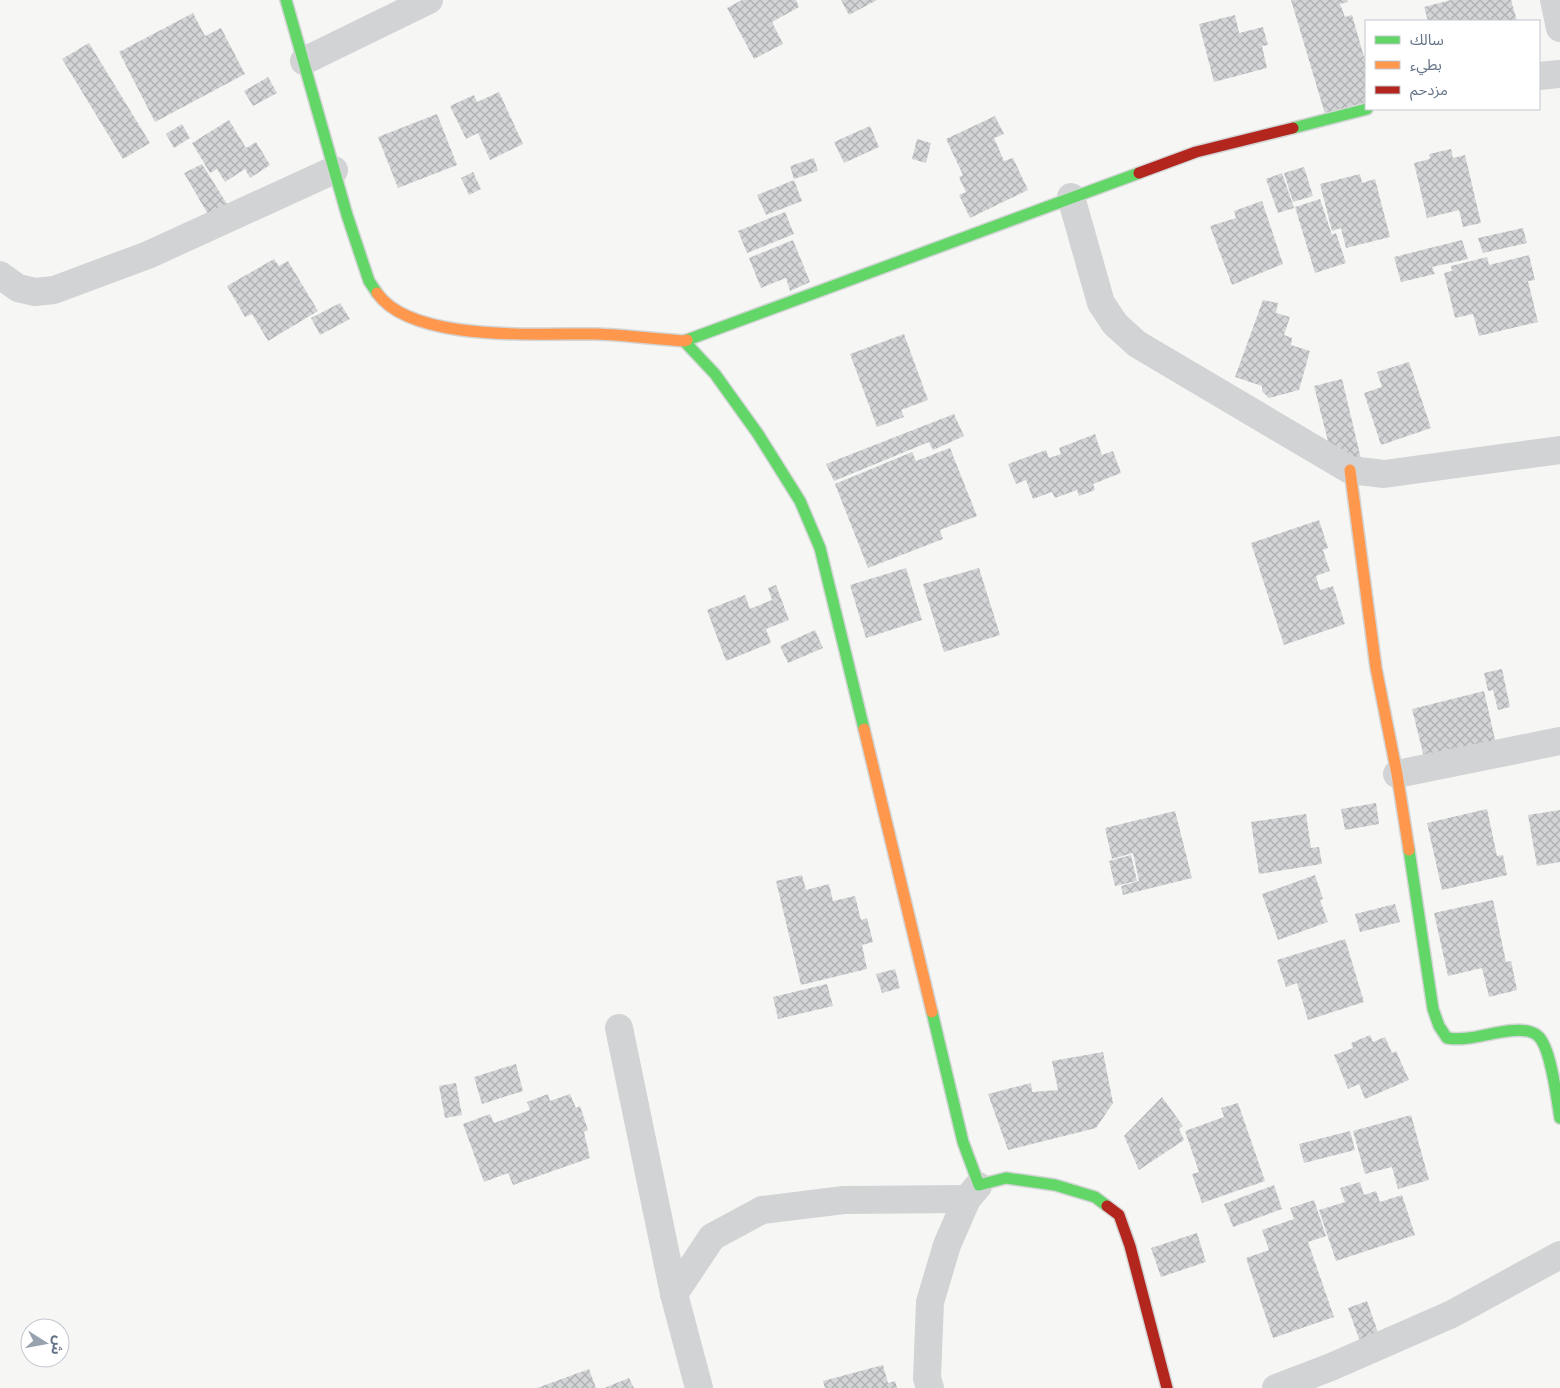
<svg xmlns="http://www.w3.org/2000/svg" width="1560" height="1388" font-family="Lato,'Noto Sans Arabic',sans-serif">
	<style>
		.building { fill: url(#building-cross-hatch) }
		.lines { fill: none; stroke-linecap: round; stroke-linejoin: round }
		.fast-casing { stroke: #d3d5d6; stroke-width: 14 }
		.slow-casing { stroke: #d3d5d6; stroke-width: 14 }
		.jam-casing { stroke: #d3d5d6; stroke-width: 14 }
		.street { stroke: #d2d3d4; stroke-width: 28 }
		.fast { stroke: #63d668; stroke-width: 11 }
		.slow { stroke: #ff974d; stroke-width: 11 }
		.jam { stroke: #b3261e; stroke-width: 11 }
	</style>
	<defs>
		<pattern id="building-cross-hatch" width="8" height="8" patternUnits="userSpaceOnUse" patternTransform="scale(1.25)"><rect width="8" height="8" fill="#d3d4d5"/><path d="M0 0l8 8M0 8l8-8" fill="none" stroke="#afb0b3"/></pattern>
	</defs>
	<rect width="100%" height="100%" fill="#f6f7f5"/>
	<g class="building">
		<path d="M 742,0 L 796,0 L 799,7 L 772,22 L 783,44 L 754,59 L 727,8 Z"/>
		<path d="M 841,0 L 877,0 L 849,15 Z"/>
		<path d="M 1291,0 L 1347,0 L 1348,2 L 1340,4 L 1345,17 L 1352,15 L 1364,57 L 1366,56 L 1366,105 L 1325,114 Z"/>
		<path d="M 1451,0 L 1511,0 L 1517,21 L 1428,21 L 1424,7 Z"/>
		<path d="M 193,13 L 205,36 L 221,28 L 245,74 L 155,122 L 119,52 Z"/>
		<path d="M 1235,15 L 1239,33 L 1263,27 L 1268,45 L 1262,46 L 1267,68 L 1214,82 L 1199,24 Z"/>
		<path d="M 89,43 L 150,143 L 123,159 L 62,59 Z"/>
		<path d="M 268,77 L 277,93 L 253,106 L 244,91 Z"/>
		<path d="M 499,92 L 523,144 L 490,160 L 478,133 L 466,139 L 450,106 L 474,95 L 477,102 Z"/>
		<path d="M 437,114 L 457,165 L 398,188 L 378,137 Z"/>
		<path d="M 995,116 L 1004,134 L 994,138 L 1004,161 L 1013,158 L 1028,190 L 970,218 L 959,195 L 966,192 L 959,177 L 963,175 L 946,139 Z"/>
		<path d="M 229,120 L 246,148 L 256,142 L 270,165 L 250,178 L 245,169 L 225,182 L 217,169 L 210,173 L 192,143 Z"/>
		<path d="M 182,124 L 190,138 L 174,148 L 166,134 Z"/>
		<path d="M 870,126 L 879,147 L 844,163 L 834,142 Z"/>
		<path d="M 917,139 L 931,143 L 926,163 L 912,159 Z"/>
		<path d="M 1451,149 L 1453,158 L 1465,155 L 1481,223 L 1463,227 L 1459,210 L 1427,218 L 1414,163 L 1430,159 L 1429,154 Z"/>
		<path d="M 814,158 L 818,171 L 794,179 L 790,166 Z"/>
		<path d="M 202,164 L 232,212 L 213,223 L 184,173 Z"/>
		<path d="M 1304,167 L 1313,196 L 1293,202 L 1284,173 Z"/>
		<path d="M 473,172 L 481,189 L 469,195 L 461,178 Z"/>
		<path d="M 1282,173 L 1294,208 L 1278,213 L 1266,179 Z"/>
		<path d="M 1360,174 L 1362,183 L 1375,179 L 1390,237 L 1346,248 L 1341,228 L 1332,231 L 1320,184 Z"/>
		<path d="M 794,180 L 802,201 L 766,215 L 757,195 Z"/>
		<path d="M 1320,199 L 1332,235 L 1336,233 L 1346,263 L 1315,273 L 1295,207 Z"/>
		<path d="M 1262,201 L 1283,264 L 1232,285 L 1210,226 L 1236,218 L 1234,211 Z"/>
		<path d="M 785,212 L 794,234 L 747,253 L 738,231 Z"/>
		<path d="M 1523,228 L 1527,243 L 1483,253 L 1478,238 Z"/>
		<path d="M 793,240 L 810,282 L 790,291 L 786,278 L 761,288 L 749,258 Z"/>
		<path d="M 1462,240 L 1468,259 L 1432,267 L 1435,274 L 1401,282 L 1394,257 Z"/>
		<path d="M 1529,255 L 1535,280 L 1528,281 L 1538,322 L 1479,336 L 1473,314 L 1455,318 L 1444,273 L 1452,271 L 1451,266 L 1487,257 L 1489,265 Z"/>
		<path d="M 274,259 L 279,266 L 288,261 L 318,311 L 268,341 L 252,314 L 245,317 L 227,286 Z"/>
		<path d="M 1263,300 L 1278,303 L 1276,313 L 1290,317 L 1284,335 L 1292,338 L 1291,345 L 1310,351 L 1299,390 L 1269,398 L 1262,391 L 1262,386 L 1235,377 Z"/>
		<path d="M 340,303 L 350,319 L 320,335 L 311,318 Z"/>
		<path d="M 904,334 L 928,400 L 901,410 L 904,417 L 877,427 L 850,354 Z"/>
		<path d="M 1409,362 L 1431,428 L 1381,445 L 1364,393 L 1382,387 L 1377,372 Z"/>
		<path d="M 1342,379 L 1363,467 L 1330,449 L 1314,386 Z"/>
		<path d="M 954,414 L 964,436 L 933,450 L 929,442 L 834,481 L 826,464 Z"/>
		<path d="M 1095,434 L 1102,455 L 1113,451 L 1121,473 L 1093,484 L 1095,490 L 1079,496 L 1077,490 L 1055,498 L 1052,492 L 1033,499 L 1026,480 L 1016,484 L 1008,464 L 1046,450 L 1049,458 L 1061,454 L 1059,448 Z"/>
		<path d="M 950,448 L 977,516 L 940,530 L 943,539 L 868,568 L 835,484 L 912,452 L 916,461 Z"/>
		<path d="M 1319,520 L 1328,548 L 1323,550 L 1330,571 L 1316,576 L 1320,590 L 1333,586 L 1345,624 L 1284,645 L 1251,543 Z"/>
		<path d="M 906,568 L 922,620 L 866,638 L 850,585 Z"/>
		<path d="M 979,568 L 1000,635 L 944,652 L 923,584 Z"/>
		<path d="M 776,585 L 789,620 L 766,629 L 771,643 L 726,661 L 707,610 L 745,595 L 750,609 L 772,600 L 768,588 Z"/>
		<path d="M 815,630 L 823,648 L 788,663 L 780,646 Z"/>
		<path d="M 1502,669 L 1510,707 L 1498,710 L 1493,690 L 1488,691 L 1484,673 Z"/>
		<path d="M 1484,691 L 1496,744 L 1425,761 L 1412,709 Z"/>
		<path d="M 1376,803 L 1379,824 L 1345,830 L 1341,809 Z"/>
		<path d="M 1487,809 L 1497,856 L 1503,855 L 1507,875 L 1442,890 L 1427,823 Z"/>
		<path d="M 1560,810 L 1560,862 L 1537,866 L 1528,815 Z"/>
		<path d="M 1175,811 L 1192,878 L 1123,895 L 1121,886 L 1139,881 L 1133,853 L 1112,859 L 1105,828 Z"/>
		<path d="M 1306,814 L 1311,848 L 1319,847 L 1322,864 L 1259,874 L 1251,822 Z"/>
		<path d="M 1131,855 L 1137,881 L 1115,886 L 1109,861 Z"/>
		<path d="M 802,875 L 806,890 L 829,884 L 833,901 L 855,896 L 861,920 L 867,918 L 873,942 L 862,945 L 867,969 L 801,985 L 776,881 Z"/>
		<path d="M 1315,875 L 1323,899 L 1320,900 L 1328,922 L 1278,940 L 1262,894 Z"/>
		<path d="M 1493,900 L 1506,962 L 1511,961 L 1517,990 L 1489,997 L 1482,968 L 1448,976 L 1434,913 Z"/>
		<path d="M 1395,904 L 1400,922 L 1360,932 L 1355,914 Z"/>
		<path d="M 1345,939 L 1364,1002 L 1308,1020 L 1297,983 L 1286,987 L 1277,960 Z"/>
		<path d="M 895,969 L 900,988 L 882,993 L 876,974 Z"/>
		<path d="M 827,984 L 833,1006 L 778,1019 L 773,997 Z"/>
		<path d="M 1370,1035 L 1373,1042 L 1385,1037 L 1392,1053 L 1396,1051 L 1409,1080 L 1365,1099 L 1359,1084 L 1348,1089 L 1334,1055 L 1353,1048 L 1351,1043 Z"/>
		<path d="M 1103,1052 L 1113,1103 L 1096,1128 L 1008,1150 L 988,1094 L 1031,1083 L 1032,1092 L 1058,1090 L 1052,1061 Z"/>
		<path d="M 516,1064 L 523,1091 L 482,1104 L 474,1077 Z"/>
		<path d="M 456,1083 L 462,1115 L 445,1118 L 439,1086 Z"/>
		<path d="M 548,1094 L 550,1101 L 570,1094 L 576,1108 L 580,1106 L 588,1130 L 584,1132 L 590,1158 L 513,1185 L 508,1173 L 484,1182 L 463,1124 L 490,1114 L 494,1123 L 530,1110 L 527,1102 Z"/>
		<path d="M 1162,1097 L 1183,1126 L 1179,1129 L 1184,1140 L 1139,1170 L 1124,1136 Z"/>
		<path d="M 1238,1103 L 1265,1181 L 1202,1203 L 1192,1174 L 1199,1172 L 1185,1131 L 1224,1117 L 1221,1108 Z"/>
		<path d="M 1411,1115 L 1429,1180 L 1398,1189 L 1392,1167 L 1365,1174 L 1353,1131 Z"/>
		<path d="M 1350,1131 L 1355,1150 L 1304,1163 L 1299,1144 Z"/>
		<path d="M 1360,1182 L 1364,1195 L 1376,1191 L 1380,1202 L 1402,1195 L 1415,1235 L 1336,1261 L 1319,1210 L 1345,1202 L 1340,1188 Z"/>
		<path d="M 1274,1185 L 1282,1209 L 1233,1227 L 1224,1204 Z"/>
		<path d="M 1314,1200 L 1326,1236 L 1308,1242 L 1334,1317 L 1273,1338 L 1246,1258 L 1269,1250 L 1262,1230 L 1294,1219 L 1290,1208 Z"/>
		<path d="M 1197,1233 L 1206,1262 L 1161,1277 L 1151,1248 Z"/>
		<path d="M 1367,1301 L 1381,1341 L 1362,1347 L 1348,1308 Z"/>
		<path d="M 883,1365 L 888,1383 L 895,1381 L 897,1388 L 825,1388 L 823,1381 Z"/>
		<path d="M 589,1369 L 596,1388 L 537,1388 Z"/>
		<path d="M 629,1378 L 634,1388 L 604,1388 Z"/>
	</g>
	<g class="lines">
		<g class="fast-casing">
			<g id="fast">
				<path d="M 286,0 L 347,215 L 369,281 L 377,293"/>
				<path d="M 1293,128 L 1367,109"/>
				<path d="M 687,340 L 1139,173"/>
				<path d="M 684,341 L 715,374 L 758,434 L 800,501 L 820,548 L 864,729"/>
				<path d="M 1409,850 L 1433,1009 L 1439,1026 L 1447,1038 C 1466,1041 1482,1035 1501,1032 C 1512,1030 1529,1028 1538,1036 C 1551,1047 1557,1100 1560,1118"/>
				<path d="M 932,1012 L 963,1142 L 979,1185 L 1006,1178 L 1055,1185 L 1095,1197 L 1107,1206"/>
			</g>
		</g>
		<g class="slow-casing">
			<g id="slow">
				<path d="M 377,293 C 412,343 540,333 596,334 C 625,335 655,339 684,341 L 687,340"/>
				<path d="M 1350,470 L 1376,668 L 1397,774 L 1409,850"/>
				<path d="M 864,729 L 932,1012"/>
			</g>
		</g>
		<g class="jam-casing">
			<g id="jam">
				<path d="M 1139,173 L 1196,152 L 1293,128"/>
				<path d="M 1107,1206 L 1119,1215 L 1130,1246 L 1167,1388"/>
			</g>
		</g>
		<g class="street">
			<path d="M 1554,0 L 1560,28"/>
			<path d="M 304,61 L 429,0"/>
			<path d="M 1539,76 L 1560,74"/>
			<path d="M 1071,197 L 1101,303 L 1115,324 L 1137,344 L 1350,470 L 1384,474 L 1560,450"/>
			<path d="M 0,275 L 18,288 L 35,292 L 54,290 L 148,255 L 334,170"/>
			<path d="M 1397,774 L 1560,741"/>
			<path d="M 619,1028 L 674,1294 L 699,1388"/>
			<path d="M 674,1294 L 712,1237 L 762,1210 L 844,1200 L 967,1199"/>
			<path d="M 930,1388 L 927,1378 L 930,1302 L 947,1245 L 967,1199 L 978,1186"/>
			<path d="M 1276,1388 L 1331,1367 L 1452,1314 L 1560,1255"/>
		</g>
		<use href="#fast" class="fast"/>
		<use href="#slow" class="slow"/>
		<use href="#jam" class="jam"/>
	</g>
	<rect x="1365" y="20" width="175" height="90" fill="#ffffff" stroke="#c1c7cf"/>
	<rect x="1375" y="36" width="25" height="8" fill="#63d668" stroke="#c1c7cf"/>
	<text x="1410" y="45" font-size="15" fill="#657388">سالك</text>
	<rect x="1375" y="61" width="25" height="8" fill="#ff974d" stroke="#c1c7cf"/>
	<text x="1410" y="70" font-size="15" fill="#657388">بطيء</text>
	<rect x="1375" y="86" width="25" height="8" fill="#b3261e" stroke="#c1c7cf"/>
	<text x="1410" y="95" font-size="15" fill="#657388">مزدحم</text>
	<g transform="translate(45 1343) rotate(101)"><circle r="24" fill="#ffffff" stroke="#c1c7cf"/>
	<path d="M0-4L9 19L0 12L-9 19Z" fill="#98a1ae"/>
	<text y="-8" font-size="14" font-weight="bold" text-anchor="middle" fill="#657388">ش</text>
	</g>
</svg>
